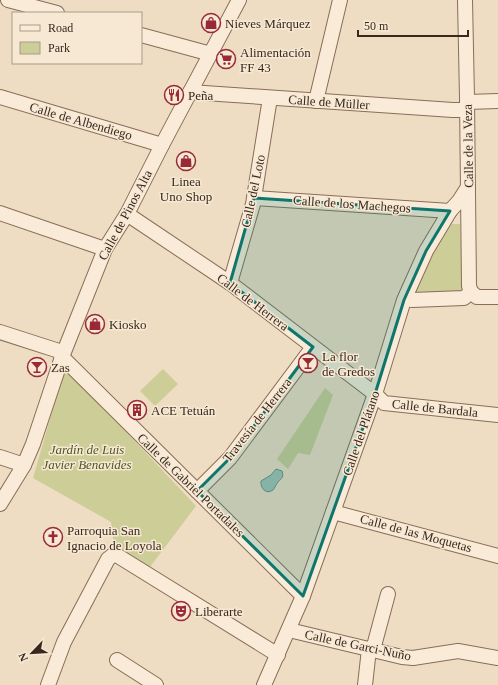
<svg xmlns="http://www.w3.org/2000/svg" width="498" height="685" font-family="'Times New Roman',serif">
	<style>
		.green { fill: #cdcd97 }
		.water { fill: #a6c2b6; stroke: #6c9083 }
		.lines { fill: none; stroke-linecap: round; stroke-linejoin: round }
		.street-casing { stroke: #896d5a; stroke-width: 16 }
		.street { stroke: #f9ebd7; stroke-width: 14 }
		.marked { fill: #0f766e; fill-opacity: 0.2; stroke: #0f766e; stroke-width: 3; stroke-linejoin: round }
		.labels { text-anchor: middle; dominant-baseline: central; stroke-width: 3; stroke-linejoin: round; paint-order: stroke }
		.poi-label { font-size: 13px; fill: #39281e; stroke: #f6e8d3; text-anchor: start }
		.street-label { font-size: 13px; fill: #39281e; stroke: #f6e8d3 }
		.park-label { font-size: 13px; font-style: italic; fill: #4f5624; stroke: #f6e8d3 }
	</style>
	<rect width="100%" height="100%" fill="#efddc3"/>
	<g class="green">
		<path d="M 448,224 L 460,224 L 463,285 L 462,291 L 412,294 Z"/>
		<path d="M 67,369 L 196,506 L 150,567 L 114,545 L 111,522 L 33,478 L 64,370 Z"/>
		<path d="M 163,369 L 178,384 L 155,406 L 140,391 Z"/>
		<path d="M 325,388 L 333,395 L 310,455 L 298,453 L 288,469 L 277,459 Z"/>
	</g>
	<path class="water" d="M 276,469 L 282,471 C 284,477 282,478 278,482 C 276,484 275,488 273,490 C 266,495 260,488 261,481 L 271,475 Z"/>
	<g class="lines">
		<g class="street-casing">
			<g id="street">
				<path d="M 8,0 L 57,13"/>
				<path d="M 465,0 L 467,98 L 469,286 L 471,292"/>
				<path d="M 141,35 L 211,54"/>
				<path d="M 190,92 L 453,110 L 467,110"/>
				<path d="M 0,97 L 162,145"/>
				<path d="M 316,101 L 340,0"/>
				<path d="M 467,102 L 498,101"/>
				<path d="M 254,198 L 450,211"/>
				<path d="M 0,213 L 105,249"/>
				<path d="M 127,214 L 230,283 L 375,394 L 384,403 L 498,415"/>
				<path d="M 230,283 L 253,204 L 270,98"/>
				<path d="M 471,292 L 477,297 L 498,297"/>
				<path d="M 412,300 L 464,298 L 471,292"/>
				<path d="M 0,332 L 59,351 L 62,357 L 303,596"/>
				<path d="M 0,457 L 24,465"/>
				<path d="M 197,491 L 230,458 L 313,347"/>
				<path d="M 0,504 L 24,465 L 33,444 L 62,357 L 105,249 L 127,214 L 162,145 L 239,0"/>
				<path d="M 333,512 L 498,556"/>
				<path d="M 289,630 L 402,657 L 413,658 L 458,651 L 498,658"/>
				<path d="M 369,649 L 374,646 L 388,594"/>
				<path d="M 117,660 L 156,685"/>
				<path d="M 48,685 L 64,642 L 108,559 L 113,555 L 118,556 L 278,655"/>
				<path d="M 264,685 L 303,596 L 375,394 L 404,300 L 426,251 L 450,211 L 459,201 L 468,187"/>
				<path d="M 365,685 L 369,649"/>
			</g>
		</g>
		<use href="#street" class="street"/>
	</g>
	<path class="marked" d="M 254,198 L 450,211 L 426,251 L 404,300 L 375,394 L 303,596 L 197,491 L 230,458 L 313,347 L 230,283 Z"/>
	<defs>
		<g id="shop-ring" transform="scale(1)"><circle r="9.5" fill="#f6e8d3" stroke="#992937" stroke-width="1.5"/><path d="M-5-2.5h2.3a2.7 3.5 0 0 1 5.4 0H5L5.5 6h-11ZM-1.5-2.5h3a1.5 2.3 0 0 0-3 0Z" fill="#992937"/></g>
		<g id="supermarket-ring" transform="scale(1)"><circle r="9.5" fill="#f6e8d3" stroke="#992937" stroke-width="1.5"/><path d="M-6-5.5h2.5l.6 2H6L4.5 2H-2.5L-4.4-4H-6ZM-1.5 3.2a1.3 1.3 0 1 0 .1 0ZM3 3.2a1.3 1.3 0 1 0 .1 0Z" fill="#992937"/></g>
		<g id="restaurant-ring" transform="scale(1)"><circle r="9.5" fill="#f6e8d3" stroke="#992937" stroke-width="1.5"/><path d="M-5-6h1v4h1v-4h1v4h1v-4h1v5L-1.5 .5V6h-2V.5L-5-1ZM5-6V6H3V1.5H1.5Q1.5-4 5-6Z" fill="#992937"/></g>
		<g id="bar-ring" transform="scale(1)"><circle r="9.5" fill="#f6e8d3" stroke="#992937" stroke-width="1.5"/><path d="M-6-5H6L.8 .8V4.5H3.5V6h-7V4.5H-.8V.8Z" fill="#992937"/></g>
		<g id="building-ring" transform="scale(1)"><circle r="9.5" fill="#f6e8d3" stroke="#992937" stroke-width="1.5"/><path d="M-4-6H4V6H1V3H-1V6H-4ZM-2.5-4.3h1.7v1.8h-1.7ZM.8-4.3h1.7v1.8H.8ZM-2.5-1h1.7V.8h-1.7ZM.8-1h1.7V.8H.8Z" fill="#992937"/></g>
		<g id="church-ring" transform="scale(1)"><circle r="9.5" fill="#f6e8d3" stroke="#992937" stroke-width="1.5"/><path d="M-1.2-6h2.4v3.5h3.3v2.4h-3.3V6h-2.4V-.1h-3.3v-2.4h3.3Z" fill="#992937"/></g>
		<g id="theatre-ring" transform="scale(1)"><circle r="9.5" fill="#f6e8d3" stroke="#992937" stroke-width="1.5"/><path d="M-5-5.5Q0-4 5-5.5V0Q5 5 0 6Q-5 5-5 0ZM-3.3-2.5H-1v1.5H-3.3ZM1-2.5H3.3v1.5H1ZM-2.8 1Q0 5.5 2.8 1Z" fill="#992937"/></g>
	</defs>
	<g fill-rule="evenodd">
		<use href="#shop-ring" x="211" y="23"/>
		<use href="#supermarket-ring" x="226" y="59"/>
		<use href="#restaurant-ring" x="174" y="95"/>
		<use href="#shop-ring" x="186" y="161"/>
		<use href="#shop-ring" x="95" y="324"/>
		<use href="#bar-ring" x="308" y="363"/>
		<use href="#bar-ring" x="37" y="367"/>
		<use href="#building-ring" x="137" y="410"/>
		<use href="#church-ring" x="53" y="537"/>
		<use href="#theatre-ring" x="181" y="611"/>
	</g>
	<g class="labels">
		<g class="poi-label">
			<text x="225" y="23">Nieves Márquez</text>
			<text x="240" y="52">Alimentación<tspan x="240" dy="15">FF 43</tspan></text>
			<text x="188" y="95">Peña</text>
			<text x="186" y="181" text-anchor="middle">Linea<tspan x="186" dy="15">Uno Shop</tspan></text>
			<text x="109" y="324">Kiosko</text>
			<text x="322" y="356">La flor<tspan x="322" dy="15">de Gredos</tspan></text>
			<text x="51" y="367">Zas</text>
			<text x="151" y="410">ACE Tetuán</text>
			<text x="67" y="530">Parroquia San<tspan x="67" dy="15">Ignacio de Loyola</tspan></text>
			<text x="195" y="611">Liberarte</text>
		</g>
		<g class="street-label">
			<text transform="translate(329 102) rotate(4)">Calle de Müller</text>
			<text transform="translate(81 121) rotate(16)">Calle de Albendiego</text>
			<text transform="translate(468 146) rotate(-91)">Calle de la Veza</text>
			<text transform="translate(253 191) rotate(-78)">Calle del Loto</text>
			<text transform="translate(352 204) rotate(4)">Calle de los Machegos</text>
			<text transform="translate(125 215) rotate(-62)">Calle de Pinos Alta</text>
			<text transform="translate(253 302) rotate(37)">Calle de Herrera</text>
			<text transform="translate(435 408) rotate(6)">Calle de Bardala</text>
			<text transform="translate(257 420) rotate(-52)">Travesía de Herrera</text>
			<text transform="translate(361 433) rotate(-71)">Calle del Plátano</text>
			<text transform="translate(191 485) rotate(44)">Calle de Gabriel Portadales</text>
			<text transform="translate(416 533) rotate(15)">Calle de las Moquetas</text>
			<text transform="translate(358 645) rotate(12)">Calle de Garci-Nuño</text>
		</g>
		<g class="park-label">
			<text x="87" y="449">Jardín de Luis<tspan x="87" dy="15">Javier Benavides</tspan></text>
		</g>
	</g>
	<rect x="12" y="12" width="130" height="52" fill="#f6e8d3" stroke="#aa9b8b"/>
	<rect x="20" y="25" width="20" height="6" fill="#f9ebd7" stroke="#aa9b8b"/>
	<text x="48" y="32" font-size="12" fill="#39281e">Road</text>
	<rect x="20" y="42" width="20" height="12" fill="#cdcd97" stroke="#aa9b8b"/>
	<text x="48" y="52" font-size="12" fill="#39281e">Park</text>
	<g transform="translate(32 653) rotate(245)" stroke="#f6e8d3" stroke-width="3" paint-order="stroke">
	<path d="M0-3L7 15L0 10L-7 15Z" fill="#39281e"/>
	<text y="-6" font-size="11" font-weight="bold" text-anchor="middle" fill="#39281e">N</text>
	</g>
	<path d="M358 30v6h110v-6" fill="none" stroke="#39281e" stroke-width="2"/>
	<text x="364" y="30" font-size="12" fill="#39281e" stroke="#f6e8d3" stroke-width="3" paint-order="stroke">50 m</text>
</svg>
